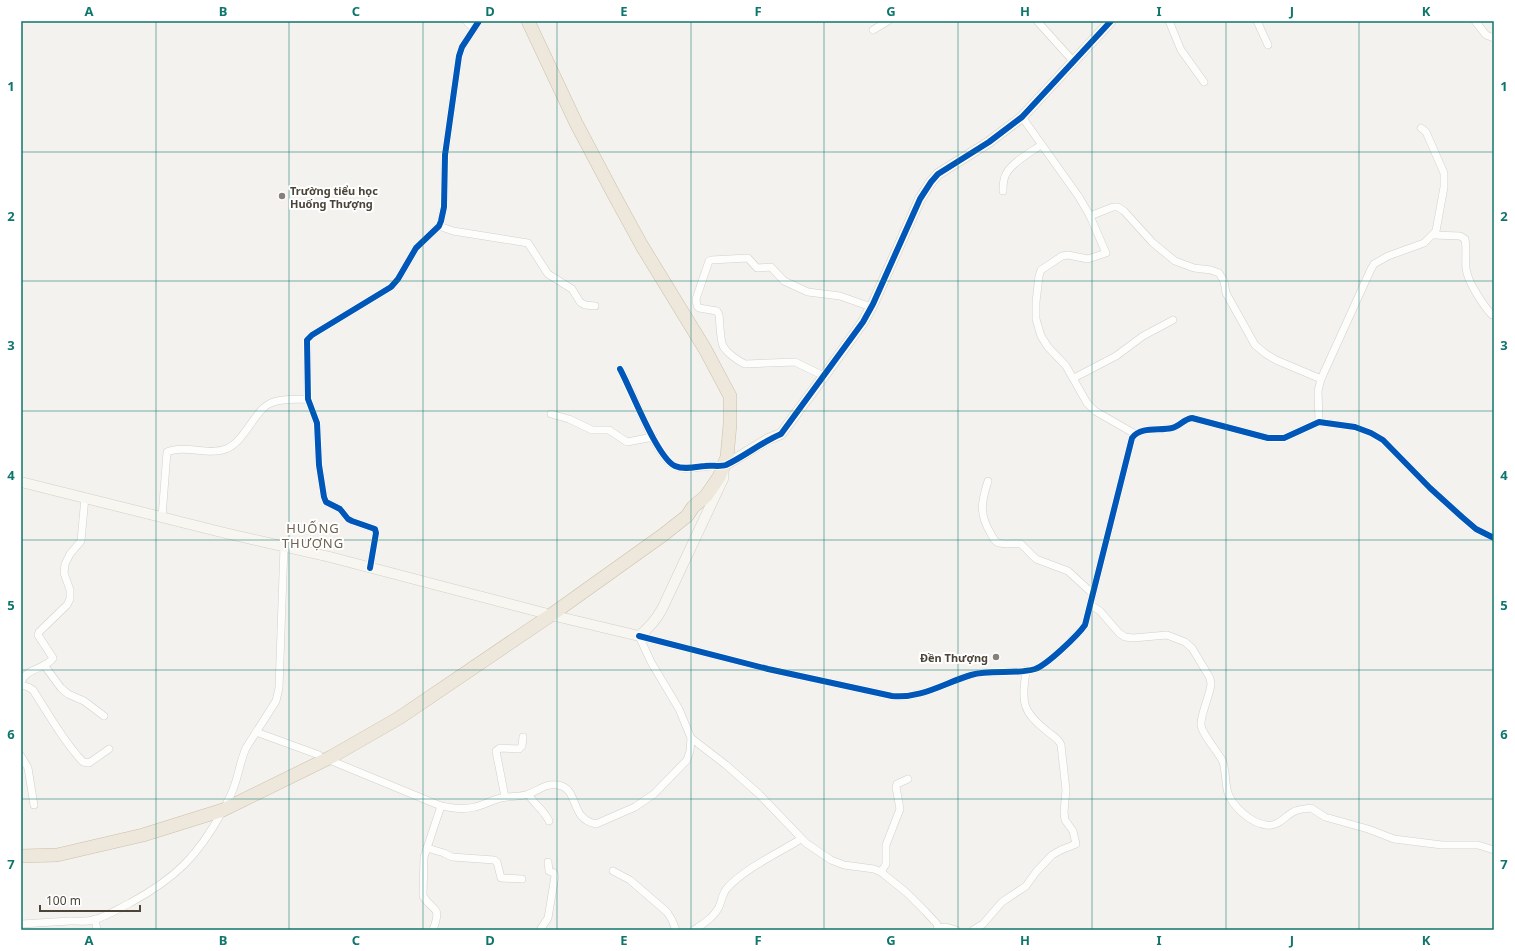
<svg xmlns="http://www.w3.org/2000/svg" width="1515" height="951" font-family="'Noto Sans',sans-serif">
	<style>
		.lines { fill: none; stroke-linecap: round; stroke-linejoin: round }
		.street-casing { stroke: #d2d0cb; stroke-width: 8 }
		.secondary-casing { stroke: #d3cfc5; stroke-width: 11 }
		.highway-casing { stroke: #ccbfa9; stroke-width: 14 }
		.street { stroke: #fdfdfc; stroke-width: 7 }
		.secondary { stroke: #f7f6f1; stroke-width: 10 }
		.highway { stroke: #ede8db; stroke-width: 13 }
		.cycleway-casing { stroke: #fff; stroke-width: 8 }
		.cycleway { stroke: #0057b8; stroke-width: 6 }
		.grid { fill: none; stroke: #0f766e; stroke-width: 1; stroke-opacity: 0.55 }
		.poi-dot { fill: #868178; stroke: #fff; stroke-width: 1.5 }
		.labels { text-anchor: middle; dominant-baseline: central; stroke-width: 4; stroke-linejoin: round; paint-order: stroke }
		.poi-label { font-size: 11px; font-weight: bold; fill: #4b4439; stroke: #fff; text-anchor: start }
		.quarter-label { font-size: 13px; letter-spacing: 1px; fill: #6e6250; stroke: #fff }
		.neatline { fill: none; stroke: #0f766e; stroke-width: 1.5 }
		.grid-label { font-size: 13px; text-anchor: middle; font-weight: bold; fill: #0f766e }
	</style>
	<rect width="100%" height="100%" fill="#f4f2ee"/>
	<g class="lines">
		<g class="street-casing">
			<g id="street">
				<path d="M 466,21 L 473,28"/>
				<path d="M 1037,21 L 1074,62"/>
				<path d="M 1169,21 L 1181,50 L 1204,82"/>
				<path d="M 1257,21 L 1268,45"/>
				<path d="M 1475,21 L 1486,35 L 1494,38"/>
				<path d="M 873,30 L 888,21"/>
				<path d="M 1022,117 L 1079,197 L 1090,216 L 1106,253 L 1088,259 L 1068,255 L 1062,256 L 1041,270 L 1039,276 L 1036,302 L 1036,319 L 1041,336 L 1048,347 L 1066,366 L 1087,403 L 1095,411 L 1135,434"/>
				<path d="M 1003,191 C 1003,186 1003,179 1006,174 C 1011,163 1031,152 1041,145"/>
				<path d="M 1090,216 L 1113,207 L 1118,207 L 1124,211 L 1153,243 L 1175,261 L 1194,268 L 1211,270 L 1219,273 L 1224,281 L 1226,293 L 1255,345 L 1266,354 L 1276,360 L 1321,379"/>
				<path d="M 439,226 L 453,231 L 528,243 L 548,274 L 572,289 L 580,302 L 585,305 L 595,306"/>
				<path d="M 1434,235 L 1460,236 L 1465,239 C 1467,249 1465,258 1466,268 C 1467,281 1483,305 1492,315 L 1494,315"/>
				<path d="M 620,369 C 636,397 647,437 668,461 C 671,464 676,467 681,468 C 695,470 709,464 724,466"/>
				<path d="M 824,376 L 795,362 L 745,364 C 738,361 727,353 723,346 C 720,340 720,322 719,315 L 717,311 L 699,308 L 697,306 L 696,299 L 709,261 L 711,260 L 748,258 L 757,268 L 771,267 L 784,281 L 808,292 L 840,296 L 871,307"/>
				<path d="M 1074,378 L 1116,356 L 1143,336 L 1173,320"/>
				<path d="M 551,414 L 569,419 L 592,430 L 609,430 L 627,442 L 653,437"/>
				<path d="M 1319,422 L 1318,391 L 1321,379 L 1371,269 L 1374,264 L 1388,256 L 1424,243 L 1436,231 L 1444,187 L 1444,173 L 1426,132 L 1421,128"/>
				<path d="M 988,481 C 981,503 979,514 991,534 C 993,538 995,542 999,543 C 1006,545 1014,543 1021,544 L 1036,559 L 1068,571 L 1093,594"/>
				<path d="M 162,517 L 167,452 C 185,444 208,456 226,449 C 245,442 255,409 271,403 C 282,398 297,400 308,399"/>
				<path d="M 370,568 L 376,533 L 375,529 L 352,521 L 348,519 L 340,509 L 326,502 L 324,497 L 319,465 L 317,423 L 308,399 L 307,340 L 312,335 L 391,287 L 398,279 L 416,248 L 439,226 L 441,221 L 444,207 L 445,155 L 459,56 L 462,47 L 479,21"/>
				<path d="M 1091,605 L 1100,611 L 1119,633 L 1125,637 L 1133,638 L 1167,635 L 1185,642 L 1192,648 L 1210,678 L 1211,684 C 1210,695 1200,716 1201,725 C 1202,735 1218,751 1223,762 C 1226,772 1225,783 1228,793 C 1233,807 1251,823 1266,825 C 1278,827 1284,817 1293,812 C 1298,809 1305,809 1311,808 L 1325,817 L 1368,829 L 1394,839 L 1442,845 L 1478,845 L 1494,850"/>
				<path d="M 639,636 L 768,669 L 892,696 C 921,699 944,683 971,675 C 991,669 1015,675 1035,669 C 1047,665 1078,635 1085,625 L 1132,438 C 1141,426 1159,431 1172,428 C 1180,426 1184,419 1192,418 L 1268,438 L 1284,438 L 1319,422 L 1355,427 L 1371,433 L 1383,440 L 1430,488 L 1462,517 L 1476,529 L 1494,538"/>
				<path d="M 639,636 L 651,662 L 679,709 L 691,738 L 726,765 L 759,794 L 806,843 L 831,860 L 844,865 L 874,869 L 881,872 L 907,893 L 925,911 L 937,924 L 938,930"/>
				<path d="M 44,665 L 61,688 L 68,694 L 84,701 L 104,716"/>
				<path d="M 21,682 C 27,667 45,670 53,658 L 38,635 L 39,632 L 67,605 L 70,599 L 70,590 L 64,573 L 65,564 L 70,554 L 81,541 L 85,497"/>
				<path d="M 21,685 L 28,687 L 33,690 C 49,715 63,740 83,762 L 89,763 L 109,749"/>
				<path d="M 256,732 L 319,755"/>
				<path d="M 21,756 L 28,768 L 34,805"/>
				<path d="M 327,759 L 441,806 C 453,808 464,810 475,807 C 484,805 492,800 501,798 C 510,796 520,797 529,794 C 539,790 546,783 558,785 C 580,789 569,819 596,824 L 635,807 L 654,794 L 687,760 L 690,751 L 691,738"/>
				<path d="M 528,794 C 534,804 544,810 549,821"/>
				<path d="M 505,797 L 496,751 L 500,748 L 519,749 L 522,746 L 523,737"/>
				<path d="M 227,802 C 238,785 238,766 246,748 L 276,701 L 279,688 L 284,546"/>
				<path d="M 427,848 L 444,853 L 452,857 L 494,860 L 497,862 L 501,878 L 522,879"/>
				<path d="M 613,871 L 630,880 L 667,912 L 672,920 L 676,930"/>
				<path d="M 881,872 L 886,864 L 886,845 L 900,809 L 896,787 L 897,784 L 908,779"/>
				<path d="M 95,919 L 97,930"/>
				<path d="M 21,924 C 37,923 53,922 70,921 C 78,921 86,922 94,920 C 107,916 118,909 130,903 C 176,878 198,856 223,810"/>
				<path d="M 938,928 L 946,927 L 956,930"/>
				<path d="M 433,930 C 442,905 434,913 423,896 L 424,857 L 441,806"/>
				<path d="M 540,930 L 548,918 L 555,876 L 554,873 L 549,871 L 548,862"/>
				<path d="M 694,930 C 703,924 714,917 719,907 C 722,900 722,893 728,887 C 746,868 778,853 801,839"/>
				<path d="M 973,930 L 983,924 L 1002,902 L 1026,886 L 1036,872 L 1052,855 L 1061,850 L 1076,844 L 1073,831 L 1065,820 L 1064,812 L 1066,790 L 1061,745 C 1059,739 1053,736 1048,732 C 1021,710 1022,704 1026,670"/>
			</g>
		</g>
		<g class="secondary-casing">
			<g id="secondary">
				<path d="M 21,482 L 225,533 L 330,557 L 544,613"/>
				<path d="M 551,615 L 639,636 C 649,628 656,620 662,609 L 723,479 L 724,466 L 768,439 L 781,434 L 824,376 L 863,322 L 873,304 L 920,199 L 931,182 L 938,174 L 989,142 L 1022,117 L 1111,21"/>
			</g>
		</g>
		<g class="highway-casing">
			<path id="highway" d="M 21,856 L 57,855 L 143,835 L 223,810 L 331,757 L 399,718 L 551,615 L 663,535 L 687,516 L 693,507 L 706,496 L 719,477 L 727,457 L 730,424 L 730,396 L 705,349 L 642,246 L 613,193 L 576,123 L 528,21"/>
		</g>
		<use href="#street" class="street"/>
		<use href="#secondary" class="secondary"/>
		<use href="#highway" class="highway"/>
		<g class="cycleway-casing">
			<g id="cycleway">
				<path d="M 620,369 C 631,389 657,458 675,466 C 684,470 695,467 705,466 C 711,465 720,467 726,465 C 745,456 762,442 781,434 L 863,322 L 873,304 L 920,199 L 931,182 L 938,174 L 989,142 L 1022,117 L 1111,21"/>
				<path d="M 370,568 L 376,533 L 375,529 L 352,521 L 348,519 L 340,509 L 326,502 L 324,497 L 319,465 L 317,423 L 308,399 L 307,340 L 312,335 L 391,287 L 398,279 L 416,248 L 439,226 L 441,221 L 444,207 L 445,155 L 459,56 L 462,47 L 479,21"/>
				<path d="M 639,636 L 768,669 L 892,696 C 921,699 944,683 971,675 C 991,669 1015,675 1035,669 C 1047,665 1078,635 1085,625 L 1132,438 C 1141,426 1159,431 1172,428 C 1180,426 1184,419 1192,418 L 1268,438 L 1284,438 L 1319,422 L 1355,427 L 1371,433 L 1383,440 L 1430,488 L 1462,517 L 1476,529 L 1494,538"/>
			</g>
		</g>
		<use href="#cycleway" class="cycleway"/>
	</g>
	<path class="grid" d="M 156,21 L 156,930M 289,21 L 289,930M 423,21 L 423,930M 557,21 L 557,930M 691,21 L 691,930M 824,21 L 824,930M 958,21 L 958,930M 1092,21 L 1092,930M 1226,21 L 1226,930M 1359,21 L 1359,930M 21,152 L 1494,152M 21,281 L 1494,281M 21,411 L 1494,411M 21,540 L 1494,540M 21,670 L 1494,670M 21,799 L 1494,799"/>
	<g class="poi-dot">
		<circle cx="282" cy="196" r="4"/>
		<circle cx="996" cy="657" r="4"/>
	</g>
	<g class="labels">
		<g class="poi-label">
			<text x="290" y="190">Trường tiểu học<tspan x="290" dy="13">Huống Thượng</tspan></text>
			<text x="988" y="657" text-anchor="end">Đền Thượng</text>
		</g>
		<g class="quarter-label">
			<text x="313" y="528">HUỐNG<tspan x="313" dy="15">THƯỢNG</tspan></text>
		</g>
	</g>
	<rect width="1515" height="951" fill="none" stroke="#ffffff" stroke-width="44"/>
	<path d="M40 905v6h100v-6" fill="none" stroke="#4b4439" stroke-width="2"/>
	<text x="46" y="905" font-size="12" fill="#4b4439" stroke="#ffffff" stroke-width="3" paint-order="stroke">100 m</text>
	<rect x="22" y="22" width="1471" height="907" class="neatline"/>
	<g class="grid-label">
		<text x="89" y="16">A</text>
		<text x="223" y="16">B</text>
		<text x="356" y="16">C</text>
		<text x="490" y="16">D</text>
		<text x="624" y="16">E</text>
		<text x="758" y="16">F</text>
		<text x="891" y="16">G</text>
		<text x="1025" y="16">H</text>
		<text x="1159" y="16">I</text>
		<text x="1292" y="16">J</text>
		<text x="1426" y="16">K</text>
		<text x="11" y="91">1</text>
		<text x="1504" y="91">1</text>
		<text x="11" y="221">2</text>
		<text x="1504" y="221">2</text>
		<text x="11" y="350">3</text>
		<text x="1504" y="350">3</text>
		<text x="11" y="480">4</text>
		<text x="1504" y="480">4</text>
		<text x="11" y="610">5</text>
		<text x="1504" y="610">5</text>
		<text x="11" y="739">6</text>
		<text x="1504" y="739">6</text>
		<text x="11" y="869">7</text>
		<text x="1504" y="869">7</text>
		<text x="89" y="945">A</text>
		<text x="223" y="945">B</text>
		<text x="356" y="945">C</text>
		<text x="490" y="945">D</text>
		<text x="624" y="945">E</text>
		<text x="758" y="945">F</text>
		<text x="891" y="945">G</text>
		<text x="1025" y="945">H</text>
		<text x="1159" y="945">I</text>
		<text x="1292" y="945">J</text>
		<text x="1426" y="945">K</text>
	</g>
</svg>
